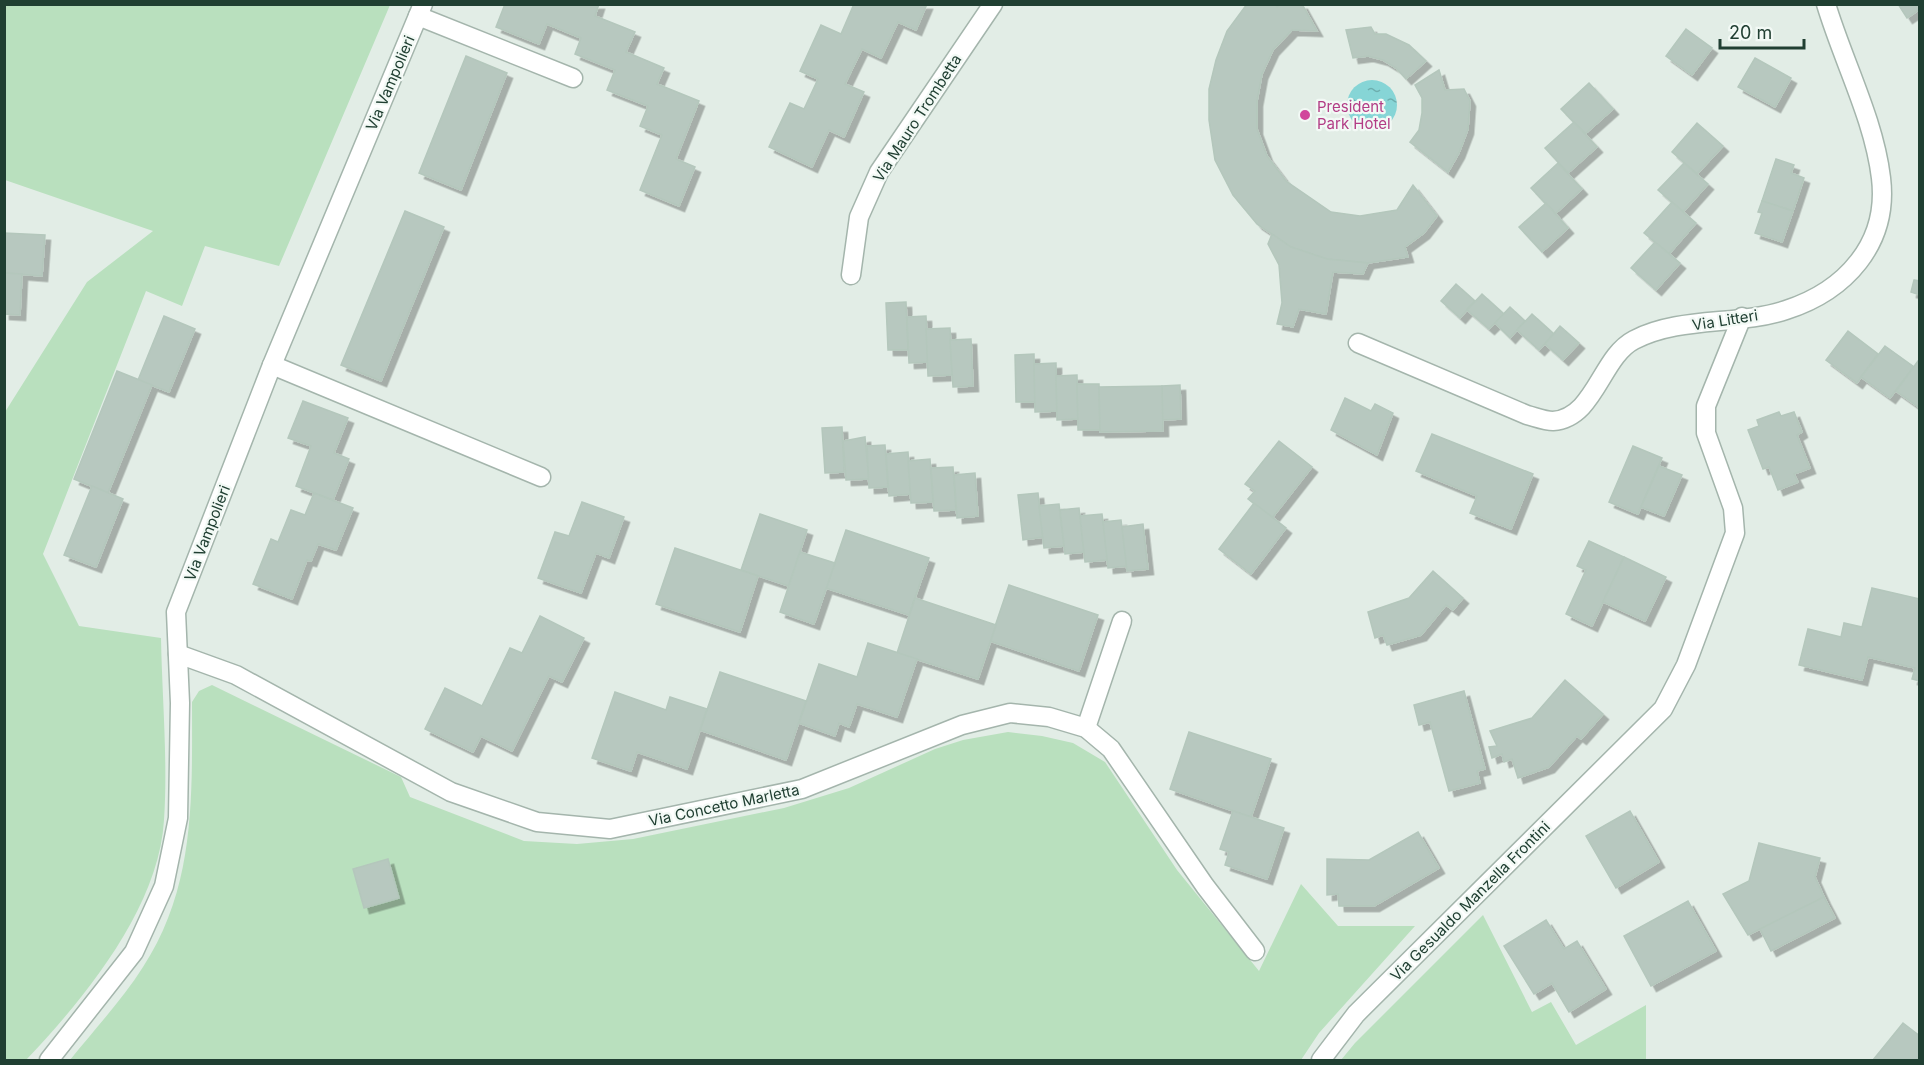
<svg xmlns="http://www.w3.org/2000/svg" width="1924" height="1065" font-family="Inter,sans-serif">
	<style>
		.grass { fill: #b9e0be }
		.water { fill: url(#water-ripples) }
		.building { fill: #b7c8bf; stroke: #b4c7bc; stroke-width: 1.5; filter: url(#shadow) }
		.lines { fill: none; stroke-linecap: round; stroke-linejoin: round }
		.minor-casing { stroke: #a4b5ac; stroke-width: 21 }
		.minor { stroke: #fff; stroke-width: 18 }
		.hotel-dot { fill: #d1479c; stroke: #f2f9f5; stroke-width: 2 }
		.labels { text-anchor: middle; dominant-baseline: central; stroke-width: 4.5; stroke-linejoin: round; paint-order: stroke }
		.street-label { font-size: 15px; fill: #203f32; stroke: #f2f9f5 }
		.hotel-label { font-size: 15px; fill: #b23c85; stroke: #f2f9f5; text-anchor: start }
	</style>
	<defs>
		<pattern id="water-ripples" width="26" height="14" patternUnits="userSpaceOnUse" patternTransform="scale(1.5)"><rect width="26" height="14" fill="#86d5d6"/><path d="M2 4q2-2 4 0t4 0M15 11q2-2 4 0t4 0" fill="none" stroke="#6daeae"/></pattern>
		<filter id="shadow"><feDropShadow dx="5.5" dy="5.5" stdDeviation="0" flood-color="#0004"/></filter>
	</defs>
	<rect width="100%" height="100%" fill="#e2ede6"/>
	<g class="grass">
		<path d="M 5,4 L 390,5 L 279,266 L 205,246 L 182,306 L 146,291 L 43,554 L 79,626 L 161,638 C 162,696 168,762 164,820 C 159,908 84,999 26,1060 L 4,1060 L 5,412 L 87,282 L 153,231 L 5,180 Z"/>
		<path d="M 212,685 L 401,777 L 410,797 L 524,841 L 577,844 L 633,839 L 784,808 L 849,788 L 935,749 L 963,740 L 1008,732 L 1042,736 L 1073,743 L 1105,762 L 1177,870 L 1259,971 L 1301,884 L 1338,926 L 1415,926 L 1319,1033 L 1301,1060 L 70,1060 C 94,1030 122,1000 143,967 C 196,886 192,795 192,702 L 199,691 Z"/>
		<path d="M 1483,915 L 1532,1012 L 1551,1002 L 1576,1045 L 1646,1005 L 1646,1060 L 1341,1060 L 1355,1043 Z"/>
	</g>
	<circle class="water" cx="1372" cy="105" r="25"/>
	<g class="building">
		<path d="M 505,4 L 599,4 L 595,16 L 635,32 L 626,52 L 664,68 L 657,84 L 699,101 L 676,159 L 695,167 L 679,206 L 640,190 L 662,135 L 640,126 L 648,106 L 607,90 L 615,70 L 575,54 L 581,38 L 547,24 L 539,44 L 496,27 Z"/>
		<path d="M 854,4 L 927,4 L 916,30 L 898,22 L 881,58 L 862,49 L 845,84 L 864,92 L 844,137 L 829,130 L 812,167 L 769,147 L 790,103 L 804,109 L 818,79 L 800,71 L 821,25 L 841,34 Z"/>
		<path d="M 1247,4 L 1275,4 L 1277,7 L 1281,4 L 1302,4 L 1317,31 L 1292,30 L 1273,50 L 1262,74 L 1257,101 L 1257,129 L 1267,156 L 1286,181 L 1331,212 L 1360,216 L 1397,210 L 1413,185 L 1437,216 L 1424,233 L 1405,247 L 1408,257 L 1368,263 L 1327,259 L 1291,247 L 1257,224 L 1233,195 L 1215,160 L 1209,120 L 1209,89 L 1216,60 L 1227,31 Z"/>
		<path d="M 1898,4 L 1920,4 L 1920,9 L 1907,18 Z"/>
		<path d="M 1371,27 L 1375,34 L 1386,34 L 1409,45 L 1426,61 L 1406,79 L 1396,68 L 1383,60 L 1368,56 L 1353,58 L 1346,30 Z"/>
		<path d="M 1686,29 L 1712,48 L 1692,75 L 1666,56 Z"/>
		<path d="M 466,56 L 507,73 L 461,190 L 419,173 Z"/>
		<path d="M 1755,58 L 1791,78 L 1775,107 L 1738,87 Z"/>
		<path d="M 1439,70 L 1445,90 L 1464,89 L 1470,101 L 1468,129 L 1459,153 L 1448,172 L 1410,142 L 1419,130 L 1422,113 L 1422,98 L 1415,85 Z"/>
		<path d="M 1589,83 L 1613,109 L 1585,134 L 1561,109 Z"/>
		<path d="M 1574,122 L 1597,147 L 1568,173 L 1545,148 Z"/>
		<path d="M 1697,123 L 1723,146 L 1697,174 L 1672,152 Z"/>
		<path d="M 1776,159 L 1794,165 L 1791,173 L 1804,178 L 1793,211 L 1762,201 Z"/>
		<path d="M 1558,163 L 1582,189 L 1555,214 L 1531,188 Z"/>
		<path d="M 1684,163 L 1708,184 L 1683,212 L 1658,190 Z"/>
		<path d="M 1762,201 L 1793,211 L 1782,242 L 1755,233 L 1762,213 L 1758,212 Z"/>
		<path d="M 1672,202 L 1696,223 L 1669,254 L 1644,233 Z"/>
		<path d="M 1546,203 L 1568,228 L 1542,252 L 1519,227 Z"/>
		<path d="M 405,211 L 444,227 L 381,381 L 341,365 Z"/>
		<path d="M 4,233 L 45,235 L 42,276 L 4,273 Z"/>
		<path d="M 1272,234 L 1291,247 L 1327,259 L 1368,263 L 1363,274 L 1333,272 L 1326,314 L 1299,309 L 1293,327 L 1277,324 L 1282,303 L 1279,265 L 1268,244 Z"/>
		<path d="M 1655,242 L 1680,263 L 1656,290 L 1631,268 Z"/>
		<path d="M 4,273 L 22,274 L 20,315 L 4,314 Z"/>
		<path d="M 1914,280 L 1920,281 L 1920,295 L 1911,292 Z"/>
		<path d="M 1456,284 L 1475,301 L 1460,318 L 1441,301 Z"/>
		<path d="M 1482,294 L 1504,314 L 1489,329 L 1467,310 Z"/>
		<path d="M 906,302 L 908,350 L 888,350 L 886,303 Z"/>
		<path d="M 1510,307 L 1525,321 L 1510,338 L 1495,323 Z"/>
		<path d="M 1532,314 L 1554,334 L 1539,350 L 1517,330 Z"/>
		<path d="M 164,316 L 195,329 L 169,392 L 138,380 Z"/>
		<path d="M 926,316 L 928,362 L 909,363 L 907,317 Z"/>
		<path d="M 1560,326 L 1579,343 L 1563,360 L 1545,344 Z"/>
		<path d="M 950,328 L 952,375 L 928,376 L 926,329 Z"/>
		<path d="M 1848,331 L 1878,354 L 1857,383 L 1826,360 Z"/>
		<path d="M 971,339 L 973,386 L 953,387 L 950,340 Z"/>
		<path d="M 1885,346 L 1914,367 L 1890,398 L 1861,377 Z"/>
		<path d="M 1034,354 L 1035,402 L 1016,402 L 1015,355 Z"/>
		<path d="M 1918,361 L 1920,362 L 1920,408 L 1896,391 Z"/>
		<path d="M 1056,363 L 1057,411 L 1035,412 L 1034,364 Z"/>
		<path d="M 117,371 L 152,385 L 108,493 L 74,479 Z"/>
		<path d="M 1077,375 L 1078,419 L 1057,420 L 1056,376 Z"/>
		<path d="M 1077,384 L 1099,384 L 1100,430 L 1078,430 Z"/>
		<path d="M 1180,385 L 1181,419 L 1162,420 L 1162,386 Z"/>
		<path d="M 1162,386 L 1163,431 L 1100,432 L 1099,387 Z"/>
		<path d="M 1345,398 L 1371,411 L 1375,404 L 1393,413 L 1377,455 L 1331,430 Z"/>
		<path d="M 303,401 L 348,418 L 334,453 L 349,459 L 333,500 L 296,486 L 311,446 L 288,438 Z"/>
		<path d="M 1779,412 L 1781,416 L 1794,412 L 1802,432 L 1797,435 L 1810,468 L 1794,474 L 1798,482 L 1778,490 L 1769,467 L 1763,469 L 1748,430 L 1759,426 L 1757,420 Z"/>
		<path d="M 842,427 L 844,472 L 825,473 L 822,428 Z"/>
		<path d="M 1432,434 L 1533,474 L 1511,529 L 1470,513 L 1477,496 L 1416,471 Z"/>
		<path d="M 865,437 L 869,479 L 846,480 L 843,441 Z"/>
		<path d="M 1279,441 L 1312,467 L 1272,518 L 1248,499 L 1255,491 L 1245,484 Z"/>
		<path d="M 885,445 L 888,487 L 869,488 L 867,446 Z"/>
		<path d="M 1633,446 L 1662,458 L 1638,514 L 1609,502 Z"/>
		<path d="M 908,452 L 911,494 L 889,496 L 886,454 Z"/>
		<path d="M 930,459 L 933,502 L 911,503 L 908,461 Z"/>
		<path d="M 1659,466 L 1682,475 L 1664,516 L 1641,507 Z"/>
		<path d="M 953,467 L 956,510 L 934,511 L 931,468 Z"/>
		<path d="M 975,473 L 978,516 L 957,518 L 954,475 Z"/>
		<path d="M 92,486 L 123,499 L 96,567 L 64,555 Z"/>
		<path d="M 314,493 L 353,508 L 336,550 L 318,544 L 311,561 L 307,560 L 292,599 L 253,584 L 271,539 L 278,542 L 291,510 L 305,515 Z"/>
		<path d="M 1038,493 L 1043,537 L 1023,540 L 1018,495 Z"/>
		<path d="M 582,502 L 624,517 L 609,558 L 596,553 L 581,593 L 538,578 L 555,532 L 569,536 Z"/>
		<path d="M 1254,503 L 1286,528 L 1251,574 L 1219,549 Z"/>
		<path d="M 1059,504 L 1064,546 L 1044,548 L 1039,506 Z"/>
		<path d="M 1079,508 L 1084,552 L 1065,554 L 1060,510 Z"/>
		<path d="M 760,514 L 807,530 L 789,586 L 741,570 Z"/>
		<path d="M 1102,514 L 1108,560 L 1085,562 L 1080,516 Z"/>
		<path d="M 1121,520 L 1127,566 L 1108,568 L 1103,522 Z"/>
		<path d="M 1143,524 L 1148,569 L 1127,571 L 1122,527 Z"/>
		<path d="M 846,530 L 929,558 L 909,615 L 826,588 Z"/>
		<path d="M 1589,541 L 1624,557 L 1592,626 L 1566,614 L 1586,570 L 1577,566 Z"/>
		<path d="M 675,548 L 758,576 L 740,632 L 656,604 Z"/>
		<path d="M 800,552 L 835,563 L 814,624 L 780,612 Z"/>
		<path d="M 1624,557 L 1666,577 L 1645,621 L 1603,602 Z"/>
		<path d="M 1433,571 L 1463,598 L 1453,610 L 1446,605 L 1421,635 L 1387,645 L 1383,635 L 1375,638 L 1368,612 L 1409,598 Z"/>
		<path d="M 1009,585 L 1098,615 L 1079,671 L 990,641 Z"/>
		<path d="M 1872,588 L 1920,599 L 1920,681 L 1912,679 L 1915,668 L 1868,657 L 1862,680 L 1799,665 L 1808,629 L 1841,637 L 1844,623 L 1862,627 Z"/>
		<path d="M 915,598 L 996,625 L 978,679 L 897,653 Z"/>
		<path d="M 540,616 L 584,638 L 562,682 L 549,676 L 512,751 L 481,736 L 473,752 L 425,729 L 445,688 L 482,706 L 510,648 L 522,653 Z"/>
		<path d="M 868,643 L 917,659 L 897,717 L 857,704 L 849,727 L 839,723 L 835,736 L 799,723 L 819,664 L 857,677 Z"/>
		<path d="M 720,672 L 806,701 L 786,760 L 700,730 Z"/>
		<path d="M 1565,680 L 1603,714 L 1581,739 L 1577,736 L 1549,767 L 1518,778 L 1512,759 L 1504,762 L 1502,754 L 1492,758 L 1489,747 L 1497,746 L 1490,731 L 1532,718 Z"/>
		<path d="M 1464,691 L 1485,769 L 1477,771 L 1480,783 L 1449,791 L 1430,722 L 1419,725 L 1414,705 Z"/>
		<path d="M 615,692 L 666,710 L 670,697 L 707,709 L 687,769 L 637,752 L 631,771 L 592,758 Z"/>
		<path d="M 1189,732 L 1271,759 L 1251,817 L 1170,789 Z"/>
		<path d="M 1233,811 L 1284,828 L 1267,879 L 1225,865 L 1229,852 L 1220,849 Z"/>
		<path d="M 1630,811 L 1659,862 L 1616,888 L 1586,836 Z"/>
		<path d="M 1418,832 L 1439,868 L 1374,906 L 1339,906 L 1338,894 L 1327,895 L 1327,859 L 1369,860 Z"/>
		<path d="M 1759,843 L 1820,858 L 1815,877 L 1824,897 L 1748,935 L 1723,894 L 1749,881 Z"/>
		<path d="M 388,859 L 399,898 L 364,908 L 353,869 Z"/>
		<path d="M 1824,897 L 1835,918 L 1771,951 L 1760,929 Z"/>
		<path d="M 1688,901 L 1716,951 L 1651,986 L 1624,936 Z"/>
		<path d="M 1546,920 L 1564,949 L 1577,941 L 1606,989 L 1569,1012 L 1552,983 L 1534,994 L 1504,946 Z"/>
		<path d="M 1903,1023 L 1920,1036 L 1920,1060 L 1873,1060 Z"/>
	</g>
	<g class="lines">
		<g class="minor-casing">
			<g id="minor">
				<path d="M 418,16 L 573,78"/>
				<path d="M 851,275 L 859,217 L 879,172 L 993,4"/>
				<path d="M 1358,343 L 1527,415 C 1535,417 1545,421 1553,421 C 1595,418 1601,357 1634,340 C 1680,316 1738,326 1786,310 C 1845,291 1889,244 1881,178 C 1874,119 1843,61 1826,4"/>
				<path d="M 272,365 L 541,477"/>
				<path d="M 178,654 L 236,675 L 451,792 L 537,822 L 610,829 L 802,789 L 962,725 L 1010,713 L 1049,717 L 1086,728 L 1111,749 L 1205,886 L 1255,951"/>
				<path d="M 1086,728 L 1122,621"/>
				<path d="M 49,1060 L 134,952 L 164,886 L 178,818 L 180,703 L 176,612 L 272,365 L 423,4"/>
				<path d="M 1321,1060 L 1356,1014 L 1663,709 L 1686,665 L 1735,533 L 1733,508 L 1706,433 L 1706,406 L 1742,317"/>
			</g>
		</g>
		<use href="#minor" class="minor"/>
	</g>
	<circle class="hotel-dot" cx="1305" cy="115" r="6"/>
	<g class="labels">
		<g class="street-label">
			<text transform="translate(390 83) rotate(-67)">Via Vampolieri</text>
			<text transform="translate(917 118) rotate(-57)">Via Mauro Trombetta</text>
			<text transform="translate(1725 320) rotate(-9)">Via Litteri</text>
			<text transform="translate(207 533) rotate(-69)">Via Vampolieri</text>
			<text transform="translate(724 805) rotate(-12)">Via Concetto Marletta</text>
			<text transform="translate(1470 901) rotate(-45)">Via Gesualdo Manzella Frontini</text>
		</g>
		<g class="hotel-label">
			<text x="1317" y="106">President<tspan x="1317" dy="17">Park Hotel</tspan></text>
		</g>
	</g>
	<rect width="1924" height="1065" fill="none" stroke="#203f32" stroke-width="12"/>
	<path d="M1720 39v9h84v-9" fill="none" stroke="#203f32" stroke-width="3"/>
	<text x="1729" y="39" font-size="18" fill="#203f32" stroke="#f2f9f5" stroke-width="4.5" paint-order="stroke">20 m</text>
</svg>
